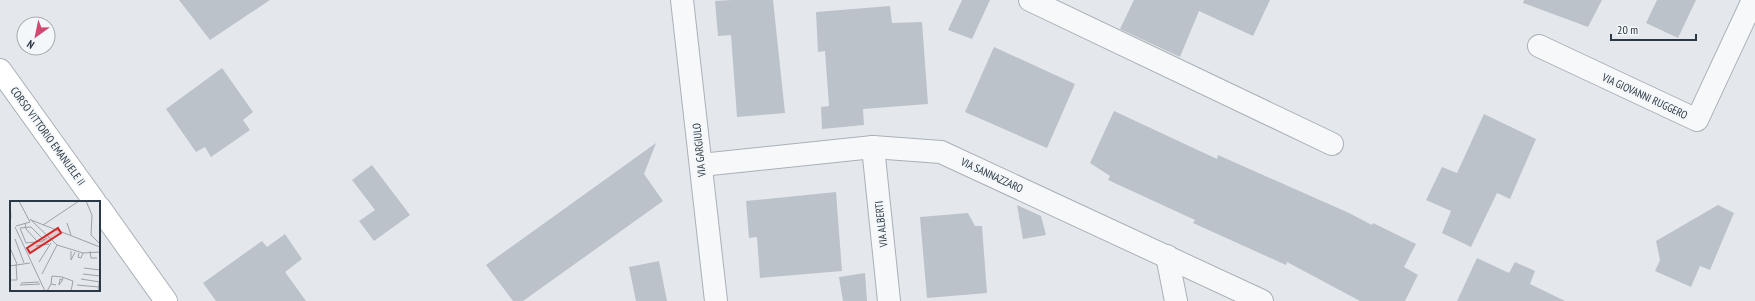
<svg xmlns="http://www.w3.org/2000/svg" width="1755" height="301" font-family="'PT Sans Narrow',sans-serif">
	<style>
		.building { fill: #bbc2ca }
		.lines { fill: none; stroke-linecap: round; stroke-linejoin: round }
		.street-casing { stroke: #a9b0b7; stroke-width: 24 }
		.secondary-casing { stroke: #a9b0b7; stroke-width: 24 }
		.street { stroke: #f7f8fa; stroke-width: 22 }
		.secondary { stroke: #fff; stroke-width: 22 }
		.labels { text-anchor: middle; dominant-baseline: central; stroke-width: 3.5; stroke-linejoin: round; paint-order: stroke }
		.street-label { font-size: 11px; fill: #2b3845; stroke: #f4f7f9 }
		.inset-road { fill: none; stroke: #9aa2a9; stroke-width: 1 }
		.view { fill: #d62828; fill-opacity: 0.15; stroke: #d62828; stroke-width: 2 }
		.inset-edge { fill: none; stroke: #2b3845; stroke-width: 2 }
	</style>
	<rect width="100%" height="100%" fill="#e4e8ec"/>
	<g class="building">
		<path d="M 179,0 L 270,0 L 210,40 Z"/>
		<path d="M 732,0 L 773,0 L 785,113 L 737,117 L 731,35 L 718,36 L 715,1 Z"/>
		<path d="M 962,0 L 990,0 L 972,39 L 948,30 Z"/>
		<path d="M 1134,0 L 1270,0 L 1253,36 L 1199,11 L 1180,57 L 1120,29 Z"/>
		<path d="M 1524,0 L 1602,0 L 1588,27 L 1523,3 Z"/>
		<path d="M 1657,0 L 1696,0 L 1678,38 L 1646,23 Z"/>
		<path d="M 890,6 L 892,23 L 922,22 L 928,104 L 863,109 L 864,125 L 822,129 L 821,107 L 829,106 L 825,51 L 818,52 L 816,12 Z"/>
		<path d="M 994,47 L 1075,84 L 1047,148 L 965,112 Z"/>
		<path d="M 222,68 L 253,112 L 243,120 L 250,130 L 211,157 L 205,147 L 196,152 L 166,109 Z"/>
		<path d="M 1114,111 L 1217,159 L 1218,155 L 1349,213 L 1372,225 L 1373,223 L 1416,244 L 1404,267 L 1418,275 L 1405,301 L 1360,301 L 1287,262 L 1286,265 L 1193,223 L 1195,220 L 1108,180 L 1110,176 L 1090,163 Z"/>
		<path d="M 1484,114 L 1536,139 L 1510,199 L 1497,193 L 1471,247 L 1442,233 L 1451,211 L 1426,200 L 1442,167 L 1457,173 Z"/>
		<path d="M 656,143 L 644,174 L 663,201 L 523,301 L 513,301 L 486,265 Z"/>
		<path d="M 372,165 L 410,215 L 374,241 L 359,221 L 375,210 L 352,180 Z"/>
		<path d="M 836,192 L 842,271 L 760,278 L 757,237 L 749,238 L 746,201 Z"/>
		<path d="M 1017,205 L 1041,216 L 1046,235 L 1023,239 Z"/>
		<path d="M 1718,205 L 1734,213 L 1710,270 L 1700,266 L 1691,287 L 1655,271 L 1660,260 L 1656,241 Z"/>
		<path d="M 968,213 L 975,226 L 982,226 L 987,293 L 927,298 L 920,217 Z"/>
		<path d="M 285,234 L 302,259 L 285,272 L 306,301 L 216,301 L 203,283 L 262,241 L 267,247 Z"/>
		<path d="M 1477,258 L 1509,273 L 1515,262 L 1535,271 L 1530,284 L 1565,301 L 1457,301 Z"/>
		<path d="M 659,261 L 667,301 L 636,301 L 629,267 Z"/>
		<path d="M 865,273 L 867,301 L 843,301 L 839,277 Z"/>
	</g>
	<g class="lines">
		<g class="street-casing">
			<g id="street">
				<path d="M 682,0 L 716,301"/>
				<path d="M 1030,0 L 1332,144"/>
				<path d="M 1539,46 L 1697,120 L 1753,0"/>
				<path d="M 873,147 L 889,301"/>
				<path d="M 701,165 L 873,147 L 941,152 L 1262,301"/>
				<path d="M 1167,256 L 1176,301"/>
			</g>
		</g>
		<g class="secondary-casing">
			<g id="secondary">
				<path d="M 0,70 L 95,202"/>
				<path d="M 99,207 L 166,301"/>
			</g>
		</g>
		<use href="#street" class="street"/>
		<use href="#secondary" class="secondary"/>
	</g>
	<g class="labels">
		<g class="street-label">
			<text transform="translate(1645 96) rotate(25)">VIA GIOVANNI RUGGERO</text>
			<text transform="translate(48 136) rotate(54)">CORSO VITTORIO EMANUELE II</text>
			<text transform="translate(699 150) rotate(-96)">VIA GARGIULO</text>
			<text transform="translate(992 175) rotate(25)">VIA SANNAZZARO</text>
			<text transform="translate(881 224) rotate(-96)">VIA ALBERTI</text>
		</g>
	</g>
	<g transform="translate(10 201)">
		<rect width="90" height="90" fill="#e4e8ec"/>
		<path class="inset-road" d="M 0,0 L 1,17M 76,0 L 82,14 L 81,34 L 90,43M 20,18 L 47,44 L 73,52 L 90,51M 21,19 L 90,46M 15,22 L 16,28 L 27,40M 57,22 L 61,34M 33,24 L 69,0M 6,25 L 20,21 L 9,0M 5,26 L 35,90M 5,38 L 14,62M 34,39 L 21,26 L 10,27 L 16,42 L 33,40 L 34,39 L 37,37M 26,45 L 39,43M 0,47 L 7,63M 61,50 L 61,59 L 65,51M 80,50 L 81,57 L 87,57M 69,52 L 68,56 L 71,57 L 73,52M 29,61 L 41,42M 0,65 L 20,62M 74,67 L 90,69M 32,73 L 47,44M 73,73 L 90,75M 71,78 L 90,81M 0,79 L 7,79 L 6,63M 52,79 L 50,78 L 49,84 L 52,80 L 53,77M 11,82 L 29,81M 41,83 L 42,75 L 52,76 L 63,80 L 61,90M 10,84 L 30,83M 67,84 L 89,86M 37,90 L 41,83 L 46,84M 88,90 L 90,76"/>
		<path class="view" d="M 48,27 L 51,32 L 20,52 L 17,47 Z"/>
		<rect width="90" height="90" class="inset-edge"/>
	</g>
	<g transform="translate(36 36) rotate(213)"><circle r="19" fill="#f4f7f9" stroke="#a4abb1"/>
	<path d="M0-3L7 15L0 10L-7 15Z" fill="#d04972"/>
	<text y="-6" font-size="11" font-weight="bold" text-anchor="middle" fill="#2b3845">N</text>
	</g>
	<path d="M1611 34v6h85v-6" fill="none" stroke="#2b3845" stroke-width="2"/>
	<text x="1617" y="34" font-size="12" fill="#2b3845" stroke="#f4f7f9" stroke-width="3" paint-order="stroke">20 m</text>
</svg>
